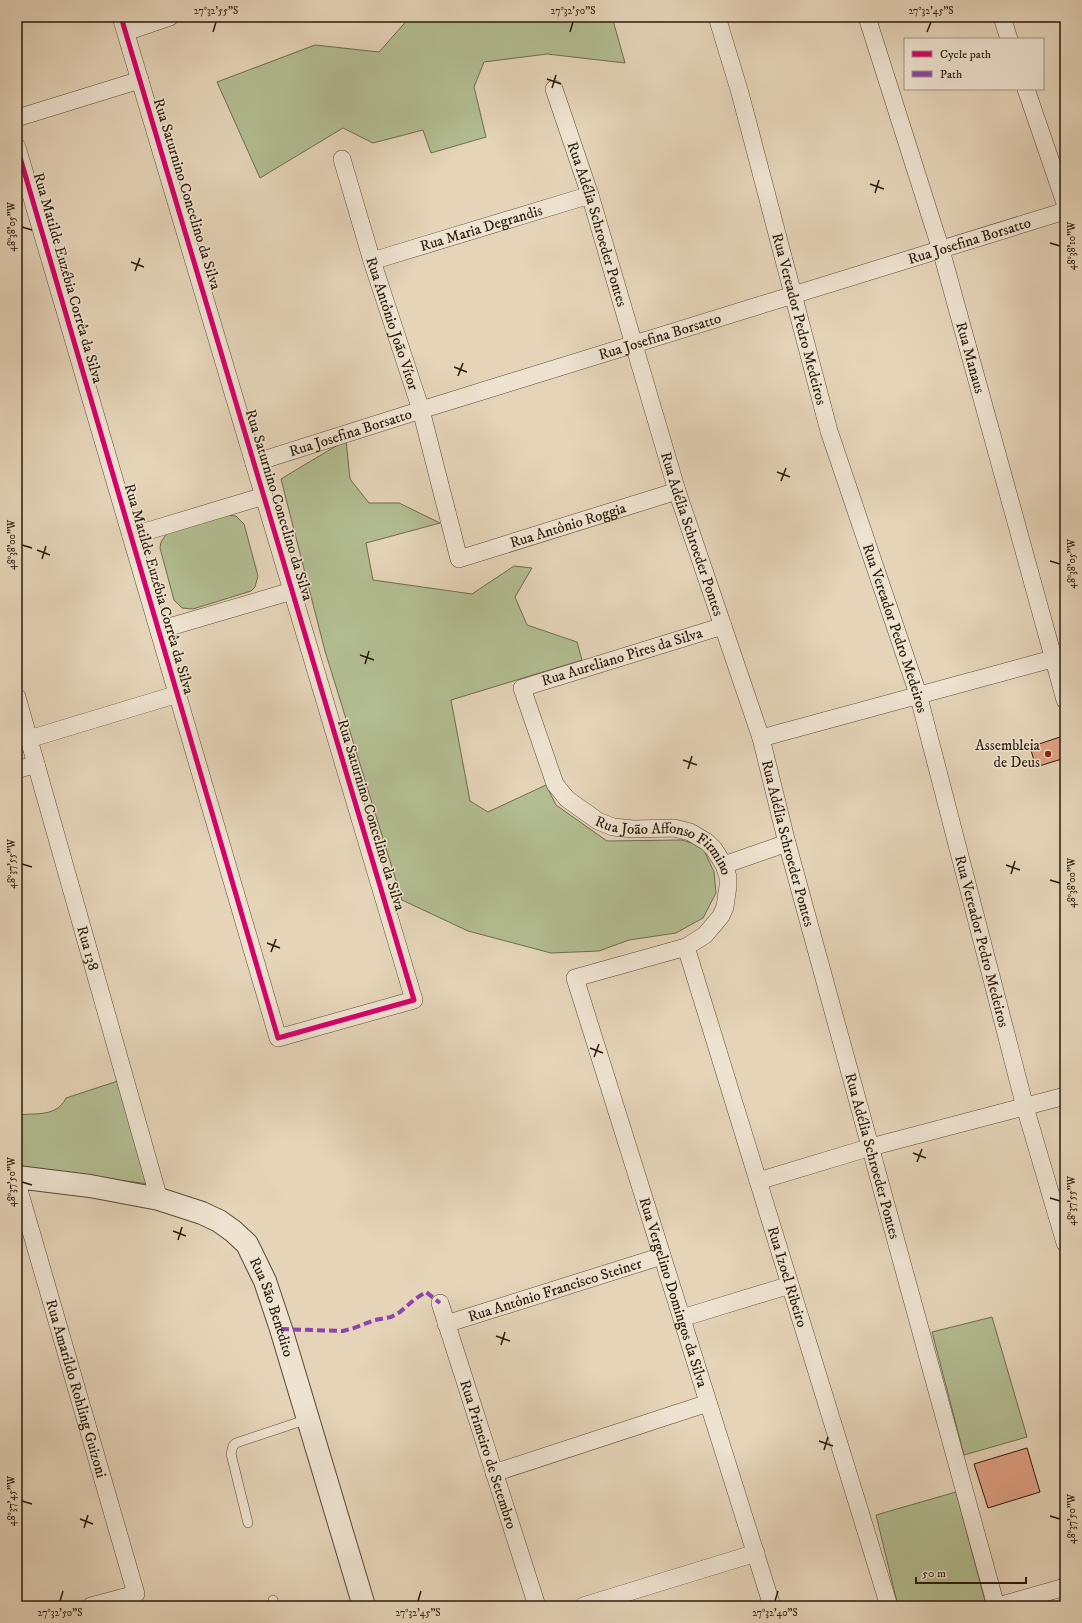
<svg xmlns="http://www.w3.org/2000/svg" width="1082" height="1623" font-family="'IM FELL DW Pica',serif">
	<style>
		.green { fill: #b2bd91; stroke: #6e6c4d }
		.building { fill: #e0a184; stroke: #2a1b09 }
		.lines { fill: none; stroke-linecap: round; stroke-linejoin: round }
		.service-casing { stroke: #594935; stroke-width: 10 }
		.minor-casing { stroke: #594935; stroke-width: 18 }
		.tertiary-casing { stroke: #594935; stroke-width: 24 }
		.service { stroke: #eee3d1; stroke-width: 9 }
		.minor { stroke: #eee3d1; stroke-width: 17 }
		.tertiary { stroke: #eee3d1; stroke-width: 22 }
		.quiet { stroke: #8e44ad; stroke-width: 4; stroke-dasharray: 8 4; stroke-linecap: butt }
		.cycleway-casing { stroke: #eee3d1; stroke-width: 8 }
		.cycleway { stroke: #d6006c; stroke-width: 5 }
		.ticks { fill: none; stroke: #2a1b09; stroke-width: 1.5 }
		.poi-dot { fill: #8f2418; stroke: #eee3d1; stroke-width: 1.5 }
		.labels { text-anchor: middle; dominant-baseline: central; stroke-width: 3; stroke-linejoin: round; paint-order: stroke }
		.street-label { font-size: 15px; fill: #2a1b09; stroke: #eee3d1 }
		.poi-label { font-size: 15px; fill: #2a1b09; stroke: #eee3d1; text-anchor: end }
		.neatline { fill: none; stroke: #2a1b09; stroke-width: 1.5 }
		.ticks-label { font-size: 10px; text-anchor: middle; fill: #2a1b09 }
	</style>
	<rect width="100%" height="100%" fill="#e5d4b8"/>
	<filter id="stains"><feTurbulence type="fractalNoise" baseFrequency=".005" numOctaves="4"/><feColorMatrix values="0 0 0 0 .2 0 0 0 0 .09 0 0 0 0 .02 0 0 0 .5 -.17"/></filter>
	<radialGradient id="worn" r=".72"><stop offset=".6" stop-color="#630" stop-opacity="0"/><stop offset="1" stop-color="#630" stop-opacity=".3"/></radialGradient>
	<g class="green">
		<path d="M 410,17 L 612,17 L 625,63 L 547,54 L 484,62 L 474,87 L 486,137 L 431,153 L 423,130 L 373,143 L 343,128 L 260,178 L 217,82 L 315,45 L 379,52 Z"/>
		<path d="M 346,440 L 350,479 L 369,503 L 399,503 L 440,523 L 366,543 L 373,580 L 472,594 L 514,566 L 532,568 L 515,597 L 527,625 L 577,642 L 582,660 L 451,700 L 470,801 L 488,812 L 546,785 L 556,805 L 607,841 L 682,840 L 694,844 L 704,850 L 714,872 L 716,893 L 703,918 L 676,933 L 629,940 L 599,951 L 551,953 L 468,931 L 402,900 L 325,651 L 281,479 Z"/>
		<path d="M 225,515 L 236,516 L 244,524 L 258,576 L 255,587 L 251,591 L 193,609 L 182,608 L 174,600 L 160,548 L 161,542 L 167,533 Z"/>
		<path d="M 121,1080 L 149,1184 L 23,1168 L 17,1147 L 17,1115 C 36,1113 57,1117 66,1098 Z"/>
		<path d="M 992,1317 L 1027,1437 L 964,1455 L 932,1332 Z"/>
		<path d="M 956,1492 L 985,1601 L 963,1606 L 898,1606 L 876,1515 Z"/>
	</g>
	<g class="building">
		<path d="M 1060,737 L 1065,749 L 1065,758 L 1036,767 L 1030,747 Z"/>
		<path d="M 1027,1448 L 1040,1492 L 988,1508 L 974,1464 Z"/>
	</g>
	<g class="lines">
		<g class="service-casing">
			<g id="service">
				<path d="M 248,1523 L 231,1454 L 233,1446 L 236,1443 L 308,1419"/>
				<path d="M 273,1600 L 275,1606"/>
			</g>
		</g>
		<g class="minor-casing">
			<g id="minor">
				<path id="s1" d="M 717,17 L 740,93 L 829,431 L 918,694 L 1025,1107 L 1065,1243"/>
				<path id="s2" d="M 867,17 L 941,250 L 1065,700"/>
				<path d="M 1002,17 L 1009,39"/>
				<path d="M 126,32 L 170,17"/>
				<path id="s3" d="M 554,89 L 590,195 L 677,491 L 761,738 L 787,843 L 996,1606"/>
				<path d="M 1026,89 L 1065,203"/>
				<path d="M 17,118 L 140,80"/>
				<path d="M 17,147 L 278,1038 L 414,1000 L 121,17"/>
				<path id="s4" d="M 342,159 L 372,261 L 421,410 L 459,559 L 677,491"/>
				<path id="s5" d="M 372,261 L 590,195"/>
				<path id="s6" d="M 254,463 L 421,410 L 1065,211"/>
				<path d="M 131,536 L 264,496"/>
				<path id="s7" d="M 723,626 L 522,688 L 555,784 L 567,799 L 598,821 L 613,827 L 634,829 L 674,828 L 690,832 L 707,842 L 714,849 L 724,865 L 728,877 L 728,886 L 725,907 L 721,916 L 705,935 L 686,947 L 575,978 L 772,1606"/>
				<path d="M 159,630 L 292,591"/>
				<path id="s8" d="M 17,697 L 159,1199"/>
				<path d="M 761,738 L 1063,656"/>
				<path d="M 29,739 L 178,694"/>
				<path d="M 17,770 L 36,764"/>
				<path d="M 724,865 L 787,843"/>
				<path id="s9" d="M 686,947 L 889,1606"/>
				<path d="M 758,1181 L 871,1147 L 1065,1096"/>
				<path id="s10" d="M 17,1183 L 136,1594 L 91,1606"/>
				<path id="s11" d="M 440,1303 L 537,1606"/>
				<path d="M 682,1318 L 790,1285"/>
				<path id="s12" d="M 446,1324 L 662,1256"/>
				<path d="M 494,1473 L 708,1403"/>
				<path d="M 583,1606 L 756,1553"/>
				<path d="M 998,1606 L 1065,1587"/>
			</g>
		</g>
		<g class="tertiary-casing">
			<g id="tertiary">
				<path id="s13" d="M 17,1177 L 90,1186 L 159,1199 L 202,1213 L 219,1221 L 233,1231 L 247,1244 L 265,1281 L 281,1329 L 364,1606"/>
			</g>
		</g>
		<use href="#service" class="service"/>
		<use href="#minor" class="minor"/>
		<use href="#tertiary" class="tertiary"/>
		<path class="quiet" d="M 281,1329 L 343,1331 L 354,1328 L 375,1320 L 391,1317 L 400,1312 L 415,1299 L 426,1292 L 440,1303"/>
		<g class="cycleway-casing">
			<path id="cycleway" d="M 17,147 L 278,1038 L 414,1000 L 121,17"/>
		</g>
		<use href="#cycleway" class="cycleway"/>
	</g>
	<path class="ticks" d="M 213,32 L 216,22M 570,32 L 573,22M 927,32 L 931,22M 547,79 L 561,84M 552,88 L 556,75M 870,184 L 884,189M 875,193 L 879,180M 22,227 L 32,230M 1050,243 L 1060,246M 131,262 L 144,267M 135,271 L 140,258M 454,367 L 467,372M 458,376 L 463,363M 777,472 L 790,477M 781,481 L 786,468M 22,545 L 32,548M 37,550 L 50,555M 42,559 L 46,546M 1050,561 L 1060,564M 360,655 L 374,660M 365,664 L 369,651M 683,760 L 697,765M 688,769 L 692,756M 22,864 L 32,867M 1006,865 L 1020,870M 1011,874 L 1015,861M 1050,880 L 1060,883M 267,943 L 280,948M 271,952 L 276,939M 590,1048 L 603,1053M 594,1057 L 599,1044M 913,1153 L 926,1158M 917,1162 L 922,1149M 22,1182 L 32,1185M 1050,1198 L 1060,1201M 173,1231 L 186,1236M 178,1240 L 182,1227M 496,1336 L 510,1341M 501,1345 L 505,1332M 819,1441 L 833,1446M 824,1450 L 828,1437M 22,1501 L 32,1504M 1050,1516 L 1060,1519M 80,1519 L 93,1524M 84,1528 L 88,1515M 60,1601 L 63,1591M 418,1601 L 421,1591M 775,1601 L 778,1591"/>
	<circle class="poi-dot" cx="1048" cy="754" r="4"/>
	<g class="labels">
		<g class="street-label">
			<text transform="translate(187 194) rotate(73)">Rua Saturnino Concelino da Silva</text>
			<text stroke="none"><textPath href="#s3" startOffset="142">Rua Adélia Schroeder Pontes</textPath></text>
			<text stroke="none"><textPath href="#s5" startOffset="114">Rua Maria Degrandis</textPath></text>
			<text stroke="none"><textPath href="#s6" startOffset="749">Rua Josefina Borsatto</textPath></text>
			<text transform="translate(68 278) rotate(74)">Rua Matilde Euzébia Corrêa da Silva</text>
			<text stroke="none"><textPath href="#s1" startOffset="313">Rua Vereador Pedro Medeiros</textPath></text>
			<text stroke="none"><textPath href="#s4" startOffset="172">Rua Antônio João Vítor</textPath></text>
			<text stroke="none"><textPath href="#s6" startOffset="425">Rua Josefina Borsatto</textPath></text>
			<text stroke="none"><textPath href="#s2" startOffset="356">Rua Manaus</textPath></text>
			<text stroke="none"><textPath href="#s6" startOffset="101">Rua Josefina Borsatto</textPath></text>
			<text transform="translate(279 505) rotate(73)">Rua Saturnino Concelino da Silva</text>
			<text stroke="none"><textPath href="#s4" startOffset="531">Rua Antônio Roggia</textPath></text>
			<text stroke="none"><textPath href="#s3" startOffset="466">Rua Adélia Schroeder Pontes</textPath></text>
			<text transform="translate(159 589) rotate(74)">Rua Matilde Euzébia Corrêa da Silva</text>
			<text stroke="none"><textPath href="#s1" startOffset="637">Rua Vereador Pedro Medeiros</textPath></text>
			<text transform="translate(622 657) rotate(-17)">Rua Aureliano Pires da Silva</text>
			<text transform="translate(371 815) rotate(73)">Rua Saturnino Concelino da Silva</text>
			<text stroke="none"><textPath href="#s3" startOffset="790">Rua Adélia Schroeder Pontes</textPath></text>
			<text stroke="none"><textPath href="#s7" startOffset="444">Rua João Affonso Firmino</textPath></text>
			<text stroke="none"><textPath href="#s1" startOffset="962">Rua Vereador Pedro Medeiros</textPath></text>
			<text stroke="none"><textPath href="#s8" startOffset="261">Rua 138</textPath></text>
			<text stroke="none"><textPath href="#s3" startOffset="1114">Rua Adélia Schroeder Pontes</textPath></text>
			<text stroke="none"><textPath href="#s9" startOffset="345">Rua Izoel Ribeiro</textPath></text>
			<text stroke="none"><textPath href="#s12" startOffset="114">Rua Antônio Francisco Steiner</textPath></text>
			<text stroke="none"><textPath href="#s7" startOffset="1056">Rua Vergelino Domingos da Silva</textPath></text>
			<text stroke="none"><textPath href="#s13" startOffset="312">Rua São Benedito</textPath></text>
			<text stroke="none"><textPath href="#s10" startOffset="214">Rua Amarildo Rohling Guizoni</textPath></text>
			<text stroke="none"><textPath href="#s11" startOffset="159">Rua Primeiro de Setembro</textPath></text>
		</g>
		<g class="poi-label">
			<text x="1040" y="745">Assembleia<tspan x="1040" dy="17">de Deus</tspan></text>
		</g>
	</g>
	<rect width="1082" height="1623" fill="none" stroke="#e5d4b8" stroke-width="44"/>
	<rect x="904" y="38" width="140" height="52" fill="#eee3d1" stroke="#a09381"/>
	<rect x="912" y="51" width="20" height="6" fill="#d6006c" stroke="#a09381"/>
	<text x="940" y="58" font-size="12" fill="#2a1b09">Cycle path</text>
	<rect x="912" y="71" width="20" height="6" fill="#8e44ad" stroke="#a09381"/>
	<text x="940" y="78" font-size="12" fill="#2a1b09">Path</text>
	<path d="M916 1577v6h110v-6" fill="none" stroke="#2a1b09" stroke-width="2"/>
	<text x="922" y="1577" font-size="12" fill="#2a1b09" stroke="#eee3d1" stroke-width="3" paint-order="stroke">50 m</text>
	<rect x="22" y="22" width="1038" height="1579" class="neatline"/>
	<g class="ticks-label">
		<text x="216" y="14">27°32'55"S</text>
		<text x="573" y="14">27°32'50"S</text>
		<text x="931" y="14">27°32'45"S</text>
		<text transform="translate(11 227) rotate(-90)" y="4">48°38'05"W</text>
		<text transform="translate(1071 246) rotate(-90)" y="4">48°38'10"W</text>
		<text transform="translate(11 545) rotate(-90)" y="4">48°38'00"W</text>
		<text transform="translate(1071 564) rotate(-90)" y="4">48°38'05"W</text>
		<text transform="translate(11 864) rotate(-90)" y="4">48°37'55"W</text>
		<text transform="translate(1071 883) rotate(-90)" y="4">48°38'00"W</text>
		<text transform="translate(11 1182) rotate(-90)" y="4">48°37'50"W</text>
		<text transform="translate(1071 1201) rotate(-90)" y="4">48°37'55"W</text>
		<text transform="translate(11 1501) rotate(-90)" y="4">48°37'45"W</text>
		<text transform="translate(1071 1519) rotate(-90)" y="4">48°37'50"W</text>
		<text x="60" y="1616">27°32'50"S</text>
		<text x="418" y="1616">27°32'45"S</text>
		<text x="775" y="1616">27°32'40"S</text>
	</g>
	<rect width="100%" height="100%" filter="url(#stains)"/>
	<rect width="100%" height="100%" fill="url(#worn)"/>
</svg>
